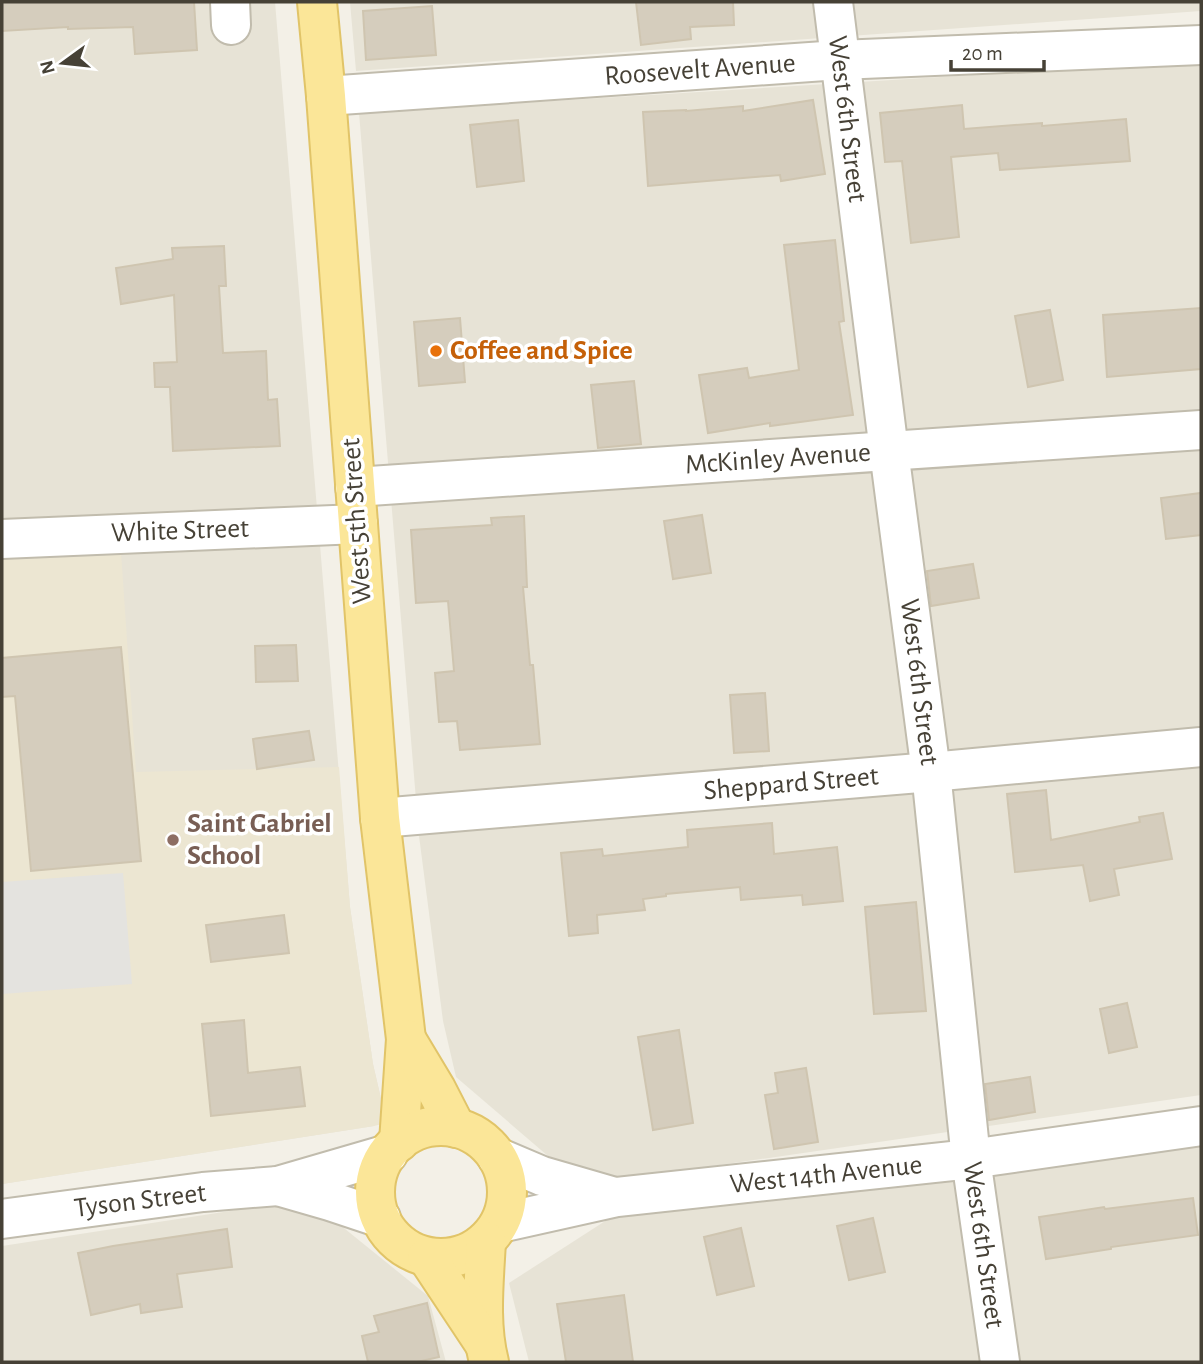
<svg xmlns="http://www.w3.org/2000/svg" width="1203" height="1364" font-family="'Alegreya Sans',sans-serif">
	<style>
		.residential { fill: #e7e3d6 }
		.education { fill: #ece6d2 }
		.parking { fill: #e4e3df }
		.building { fill: #d5cdbd; stroke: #cfc5b0; stroke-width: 2 }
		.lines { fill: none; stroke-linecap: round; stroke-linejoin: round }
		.minor-casing { stroke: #c1bcad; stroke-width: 42 }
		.major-casing { stroke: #e1c468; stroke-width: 42 }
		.minor { stroke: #fff; stroke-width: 38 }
		.major { stroke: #fbe698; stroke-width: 38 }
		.food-dot { fill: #e8710a; stroke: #fff; stroke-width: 2.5 }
		.education-dot { fill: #8d6e63; stroke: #fff; stroke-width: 2.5 }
		.labels { text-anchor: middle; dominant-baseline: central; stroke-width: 7; stroke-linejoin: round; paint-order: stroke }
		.street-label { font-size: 28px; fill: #464136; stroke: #fff }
		.food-label { font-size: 28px; font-weight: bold; fill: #c56008; stroke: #fff; text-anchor: start }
		.education-label { font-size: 28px; font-weight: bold; fill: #785e54; stroke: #fff; text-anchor: start }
	</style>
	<rect width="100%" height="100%" fill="#f3f0e7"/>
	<g class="residential">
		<path d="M 2,2 L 275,2 L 350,907 L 373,1064 L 385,1116 L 374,1126 L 2,1184 Z"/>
		<path d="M 350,2 L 1201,2 L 1201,11 L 356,71 Z"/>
		<path d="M 1201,61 L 1201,1095 L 610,1181 L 569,1174 L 456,1077 L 443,1021 L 419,836 L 359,113 Z"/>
		<path d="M 1201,1145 L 1201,1362 L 529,1362 L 509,1283 L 613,1216 Z"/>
		<path d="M 308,1199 L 428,1296 L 446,1362 L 2,1362 L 2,1246 Z"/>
	</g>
	<path class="education" d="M 121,552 L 136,772 L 339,767 L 350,907 L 373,1064 L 385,1116 L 382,1124 L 374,1126 L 2,1184 L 2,555 Z"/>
	<path class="parking" d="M 123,873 L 132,984 L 2,994 L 2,882 Z"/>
	<g class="building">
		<path d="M 2,2 L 194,2 L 197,50 L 135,54 L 133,27 L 68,29 L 68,27 L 2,31 Z"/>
		<path d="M 636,2 L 733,2 L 734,25 L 690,27 L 691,39 L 641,45 Z"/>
		<path d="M 432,6 L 436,55 L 366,60 L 363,11 Z"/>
		<path d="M 813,100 L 825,174 L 781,181 L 780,175 L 648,186 L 643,112 L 686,110 L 686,111 L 743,106 L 743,111 Z"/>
		<path d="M 962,105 L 964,129 L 1042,123 L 1042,126 L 1126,119 L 1130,161 L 1000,170 L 998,153 L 951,157 L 959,237 L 911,243 L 902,161 L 885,162 L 880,113 Z"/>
		<path d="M 518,120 L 524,181 L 477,187 L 470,125 Z"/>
		<path d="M 835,240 L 844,321 L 839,322 L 853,415 L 770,426 L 770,423 L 708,433 L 699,375 L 747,368 L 749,378 L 799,370 L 784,245 Z"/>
		<path d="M 224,246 L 226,286 L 219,286 L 223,353 L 266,351 L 268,400 L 277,399 L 280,446 L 173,451 L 170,387 L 155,387 L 154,363 L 177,362 L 174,295 L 121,304 L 116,268 L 173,259 L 172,248 Z"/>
		<path d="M 1201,308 L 1201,369 L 1107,377 L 1103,315 Z"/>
		<path d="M 1050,310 L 1063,380 L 1028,387 L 1015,316 Z"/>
		<path d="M 460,318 L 465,382 L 419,386 L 414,322 Z"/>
		<path d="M 634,381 L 641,444 L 598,448 L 591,385 Z"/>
		<path d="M 1201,493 L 1201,535 L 1166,539 L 1161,498 Z"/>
		<path d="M 702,515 L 711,573 L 673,579 L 664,521 Z"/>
		<path d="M 524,516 L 527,587 L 523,587 L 530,665 L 533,665 L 540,744 L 460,750 L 457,721 L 439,722 L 435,673 L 454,671 L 448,601 L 416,603 L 411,530 L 492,525 L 491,518 Z"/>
		<path d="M 973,564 L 979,598 L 931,606 L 927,571 Z"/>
		<path d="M 296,645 L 298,681 L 256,682 L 255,646 Z"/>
		<path d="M 121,647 L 141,861 L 31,871 L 15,696 L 2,697 L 2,658 Z"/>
		<path d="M 765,693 L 769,751 L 734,753 L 730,695 Z"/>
		<path d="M 309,731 L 314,760 L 257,769 L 253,739 Z"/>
		<path d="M 1046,790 L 1051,840 L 1140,822 L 1139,817 L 1163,813 L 1172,859 L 1114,869 L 1119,895 L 1090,901 L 1083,865 L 1015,872 L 1007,794 Z"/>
		<path d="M 772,823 L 774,854 L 837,847 L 843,901 L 803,905 L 802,895 L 741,900 L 740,887 L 666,894 L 666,896 L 643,899 L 645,910 L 597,915 L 598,933 L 569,936 L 561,853 L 602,849 L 603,856 L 688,847 L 687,830 Z"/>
		<path d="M 916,902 L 926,1011 L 874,1014 L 865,907 Z"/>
		<path d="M 284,915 L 289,953 L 211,962 L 206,925 Z"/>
		<path d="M 1127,1003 L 1137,1047 L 1109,1053 L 1100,1009 Z"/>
		<path d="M 244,1020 L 248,1073 L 300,1067 L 305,1106 L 211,1116 L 202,1024 Z"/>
		<path d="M 679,1030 L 693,1123 L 653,1130 L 638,1037 Z"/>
		<path d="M 806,1068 L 818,1142 L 774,1149 L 765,1095 L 778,1093 L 775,1073 Z"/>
		<path d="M 1030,1077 L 1035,1112 L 989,1120 L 985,1084 Z"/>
		<path d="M 1193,1198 L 1198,1235 L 1111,1247 L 1111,1249 L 1046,1259 L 1039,1217 L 1104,1207 L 1105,1209 Z"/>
		<path d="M 873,1218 L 885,1272 L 849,1280 L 837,1226 Z"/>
		<path d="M 741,1228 L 754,1286 L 717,1295 L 704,1237 Z"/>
		<path d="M 227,1229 L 232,1267 L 177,1274 L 182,1307 L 141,1313 L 140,1304 L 91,1315 L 78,1253 L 113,1246 Z"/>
		<path d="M 624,1295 L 633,1362 L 566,1362 L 557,1304 Z"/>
		<path d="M 427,1303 L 439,1357 L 417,1362 L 368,1362 L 362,1336 L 379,1332 L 374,1316 Z"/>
	</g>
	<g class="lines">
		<g class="minor-casing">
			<g id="minor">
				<path d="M 230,2 L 231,25"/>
				<path d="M 833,2 L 889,451 L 931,772 L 971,1159 L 1000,1362"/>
				<path d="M 326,96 L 839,60 L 1201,45"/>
				<path d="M 355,487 L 1201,430"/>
				<path d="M 2,539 L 358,524"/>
				<path d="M 380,818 L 931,772 L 1201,747"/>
				<path d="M 497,1157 L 542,1176 L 611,1196"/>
				<path d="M 278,1186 L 330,1201 L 381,1218"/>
				<path d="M 2,1219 L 203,1192 L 278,1186 L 388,1154"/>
				<path d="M 500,1223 L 617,1197 L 971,1159 L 1201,1126"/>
			</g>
		</g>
		<g class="major-casing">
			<g id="major">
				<path d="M 317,2 L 326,96 L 380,818 L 406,1039 L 399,1142"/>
				<path d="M 406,1039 L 436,1089 L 456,1128"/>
				<circle cx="441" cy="1192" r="66"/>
				<path d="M 486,1241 C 484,1281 479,1324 489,1362"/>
				<path d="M 427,1257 L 484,1343"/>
			</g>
		</g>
		<use href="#minor" class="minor"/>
		<use href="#major" class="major"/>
	</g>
	<circle class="food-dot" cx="436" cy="351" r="7"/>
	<circle class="education-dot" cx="173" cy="840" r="7"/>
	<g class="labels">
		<g class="street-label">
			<text transform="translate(700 70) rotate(-4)">Roosevelt Avenue</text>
			<text transform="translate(847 119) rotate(83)">West 6th Street</text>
			<text transform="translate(778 459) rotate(-4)">McKinley Avenue</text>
			<text transform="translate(357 521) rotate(-94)">West 5th Street</text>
			<text transform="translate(180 531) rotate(-2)">White Street</text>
			<text transform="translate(919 682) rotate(83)">West 6th Street</text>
			<text transform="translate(791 784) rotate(-5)">Sheppard Street</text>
			<text transform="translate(826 1175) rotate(-6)">West 14th Avenue</text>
			<text transform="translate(140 1201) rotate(-7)">Tyson Street</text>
			<text transform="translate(983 1245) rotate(82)">West 6th Street</text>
		</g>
		<g class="food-label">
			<text x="450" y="351">Coffee and Spice</text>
		</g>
		<g class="education-label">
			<text x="187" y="824">Saint Gabriel<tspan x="187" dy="32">School</tspan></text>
		</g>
	</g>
	<rect width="1203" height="1364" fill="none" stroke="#464136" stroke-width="7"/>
	<g transform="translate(63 63) rotate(255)" stroke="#ffffff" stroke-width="5" paint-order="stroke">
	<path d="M0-5L12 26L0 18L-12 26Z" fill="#464136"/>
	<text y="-10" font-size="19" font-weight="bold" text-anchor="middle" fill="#464136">N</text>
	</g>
	<path d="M951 60v10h93v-10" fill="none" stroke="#464136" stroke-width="3.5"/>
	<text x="962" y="60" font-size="21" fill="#464136" stroke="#ffffff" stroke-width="5" paint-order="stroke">20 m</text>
</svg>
